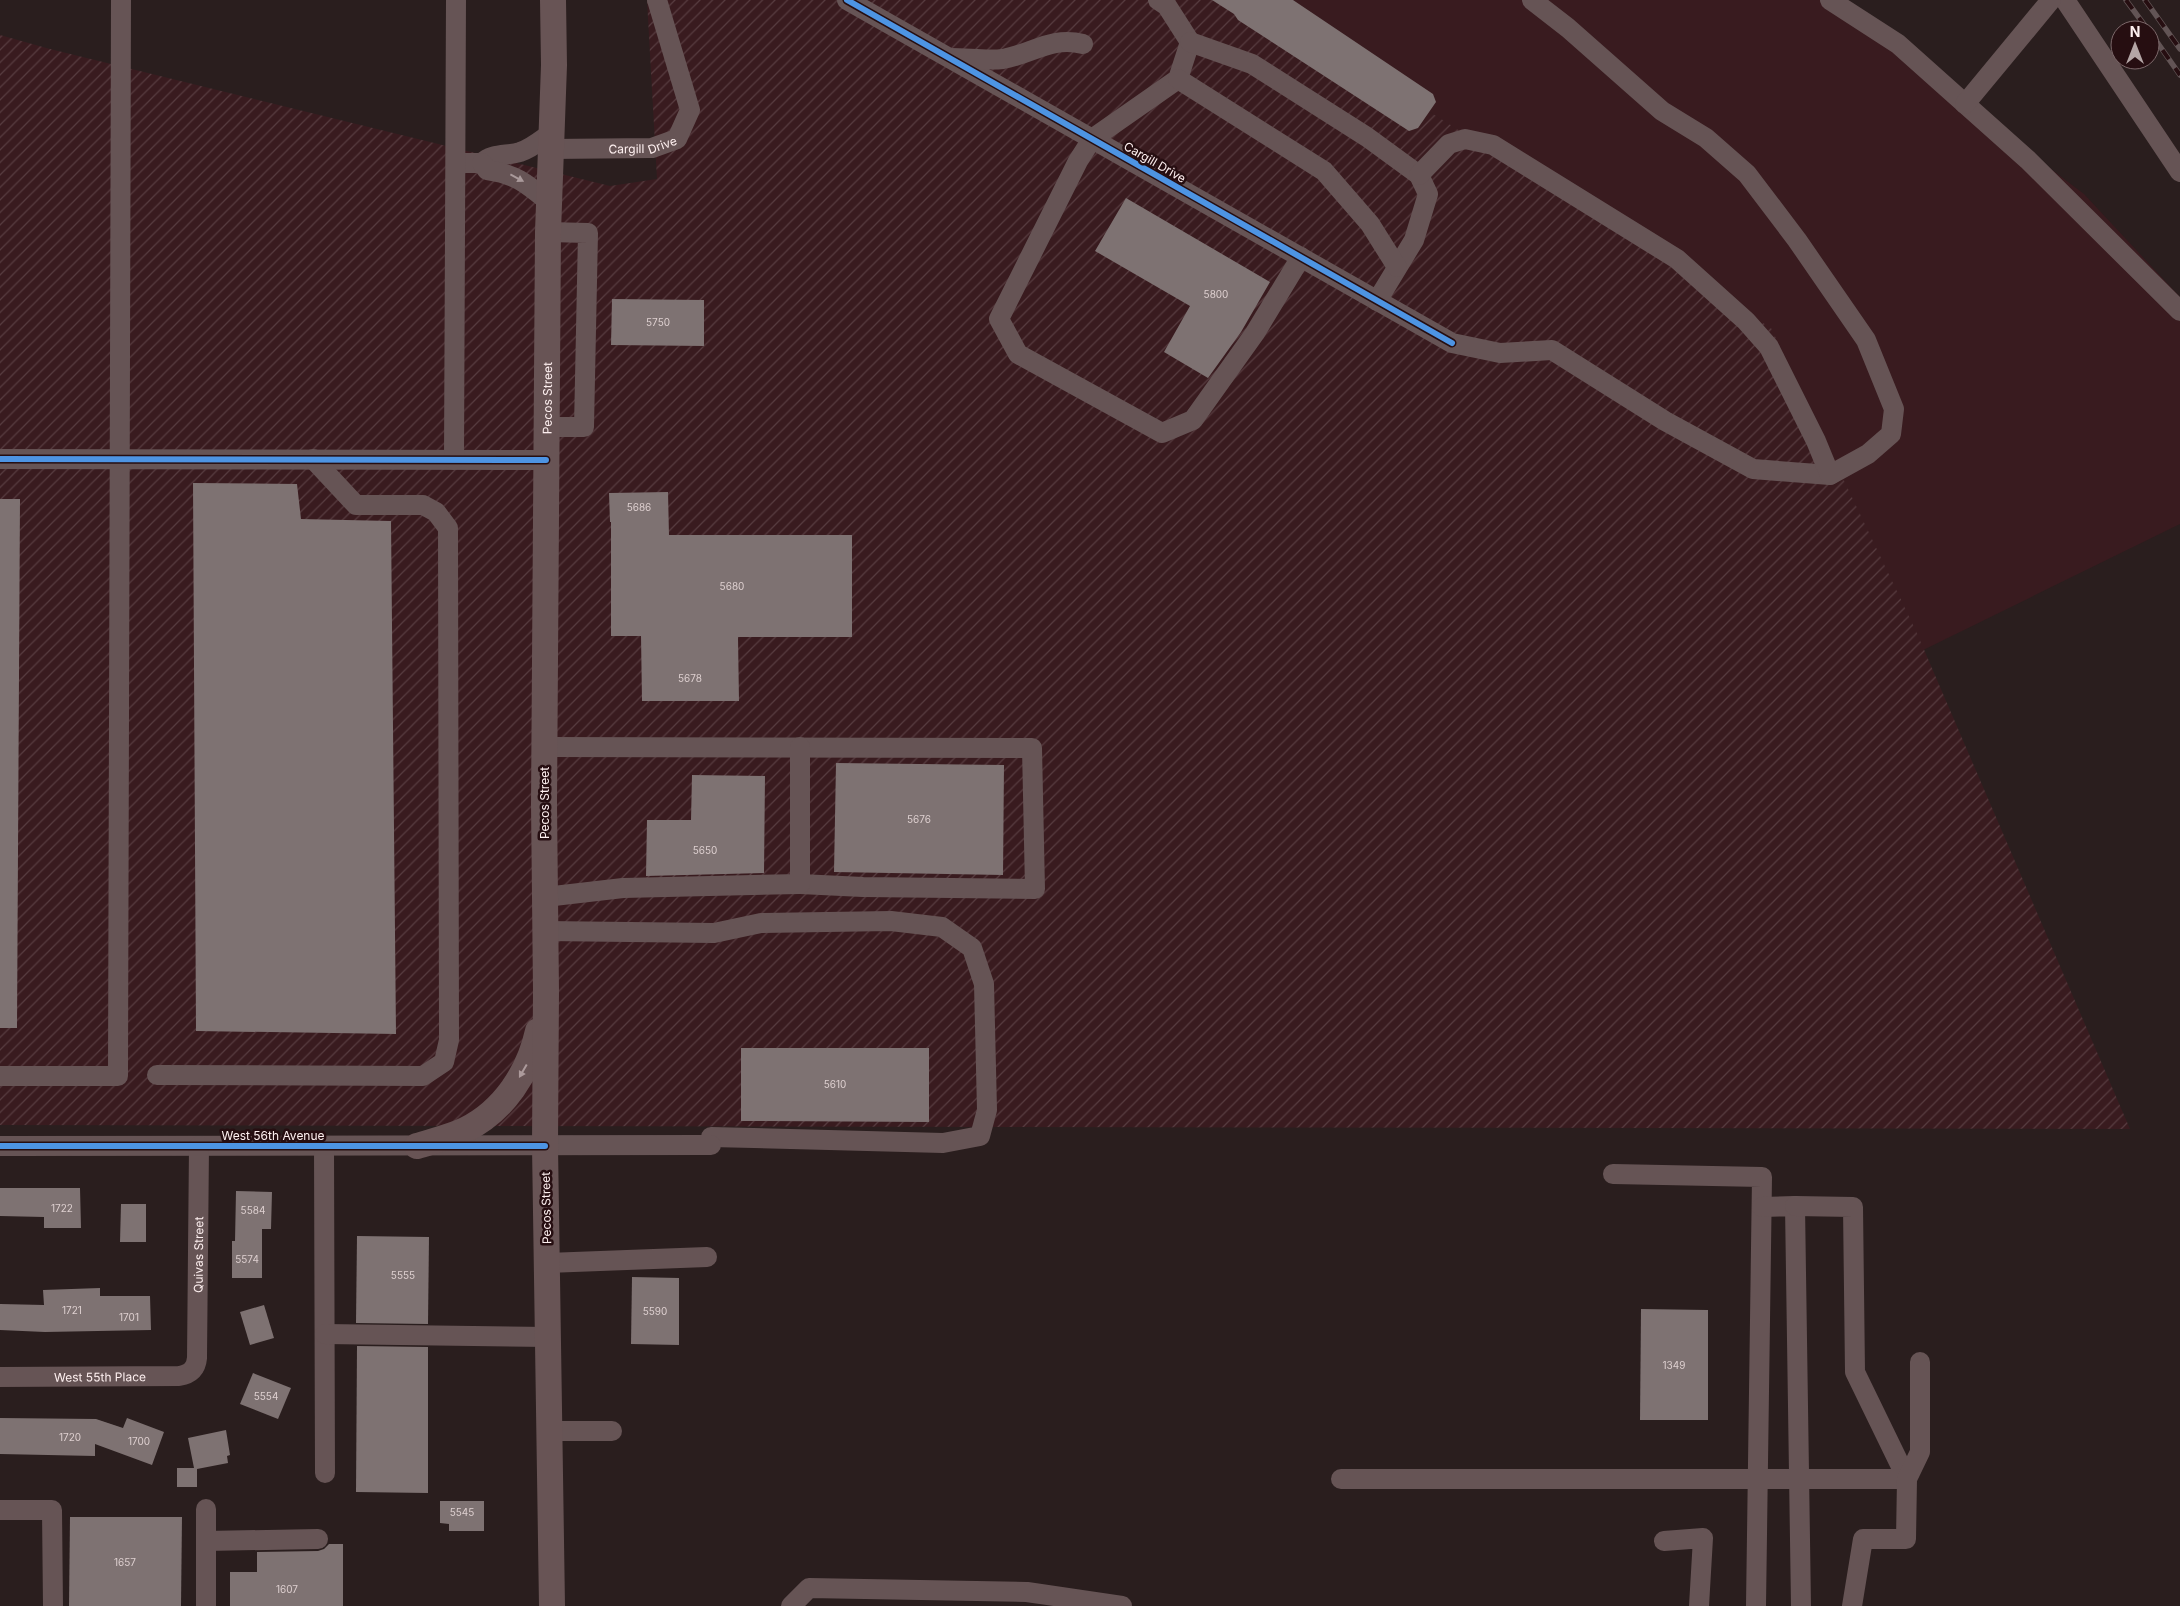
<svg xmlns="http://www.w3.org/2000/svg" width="2180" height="1606" font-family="Inter,sans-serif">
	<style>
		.built { fill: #391b1f }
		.industrial { fill: url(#industrial-furrows) }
		.building { fill: #7e7272 }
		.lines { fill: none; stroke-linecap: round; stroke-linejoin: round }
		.minor { stroke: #665455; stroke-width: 20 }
		.major { stroke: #685455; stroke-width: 26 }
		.rail-casing { stroke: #625455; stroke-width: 5.5 }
		.rail { stroke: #260e11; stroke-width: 4; stroke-dasharray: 11; stroke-linecap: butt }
		.cycleway-casing { stroke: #260e11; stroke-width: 9 }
		.cycleway { stroke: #4d94e3; stroke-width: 6 }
		.oneway { fill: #aa9a9b }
		.oneway2 { fill: #ac9a9b }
		.labels { text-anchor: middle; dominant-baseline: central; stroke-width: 5; stroke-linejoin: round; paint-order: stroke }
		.number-label { font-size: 10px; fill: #ded0d0 }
		.street-label { font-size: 12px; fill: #fef0f0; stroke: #260e11 }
	</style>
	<defs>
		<pattern id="industrial-furrows" width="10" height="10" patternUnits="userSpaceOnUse" patternTransform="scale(1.25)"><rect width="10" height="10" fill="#391b1f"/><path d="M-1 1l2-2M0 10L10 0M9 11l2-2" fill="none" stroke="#573c40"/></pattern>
	</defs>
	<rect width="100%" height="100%" fill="#2a1e1e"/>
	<path class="built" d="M 1258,0 L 1827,0 L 2084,194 L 2180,297 L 2180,524 L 1911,656 L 1686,279 Z"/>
	<path class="industrial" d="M 647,0 L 1253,0 L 1771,328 L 1916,631 L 2130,1129 L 0,1125 L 0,35 L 50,49 L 610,186 L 657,179 Z"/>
	<g class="building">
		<path d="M 1212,0 L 1293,0 L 1433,94 L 1436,102 L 1418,128 L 1409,131 L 1238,20 L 1234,14 Z"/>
		<path d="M 1126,198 L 1270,282 L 1241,332 L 1208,378 L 1164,352 L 1190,306 L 1095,251 Z"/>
		<path d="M 612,299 L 704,300 L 704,346 L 611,345 Z"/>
		<path d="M 193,483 L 297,484 L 301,519 L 391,521 L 396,1034 L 196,1031 Z"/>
		<path d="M 668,492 L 669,535 L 852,535 L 852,637 L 738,637 L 739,701 L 642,701 L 641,636 L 611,636 L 611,522 L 610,522 L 609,493 Z"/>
		<path d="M 0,499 L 20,499 L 17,1028 L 0,1028 Z"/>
		<path d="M 836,763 L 1004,765 L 1003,875 L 834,872 Z"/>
		<path d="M 692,775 L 765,776 L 764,873 L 646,876 L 647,820 L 691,820 Z"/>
		<path d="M 741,1048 L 929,1048 L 929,1122 L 741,1121 Z"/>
		<path d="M 0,1188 L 80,1188 L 81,1228 L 44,1228 L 44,1217 L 0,1216 Z"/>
		<path d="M 236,1191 L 272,1192 L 271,1229 L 262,1229 L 262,1278 L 232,1278 L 232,1241 L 235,1241 Z"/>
		<path d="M 121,1204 L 146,1204 L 146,1242 L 120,1242 Z"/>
		<path d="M 357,1236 L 429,1237 L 428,1324 L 356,1323 Z"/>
		<path d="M 632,1277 L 679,1278 L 679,1345 L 631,1344 Z"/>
		<path d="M 100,1288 L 100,1296 L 150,1296 L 151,1330 L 45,1332 L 0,1330 L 0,1304 L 44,1305 L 43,1290 Z"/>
		<path d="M 264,1305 L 274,1338 L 250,1345 L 240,1312 Z"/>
		<path d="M 1641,1309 L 1708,1310 L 1708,1420 L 1640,1420 Z"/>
		<path d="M 357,1346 L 428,1347 L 428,1493 L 356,1492 Z"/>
		<path d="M 253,1373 L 291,1388 L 278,1419 L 240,1404 Z"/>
		<path d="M 0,1418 L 96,1419 L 123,1428 L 127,1418 L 164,1432 L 152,1465 L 95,1444 L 95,1456 L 0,1454 Z"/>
		<path d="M 226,1430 L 230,1455 L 227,1456 L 228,1463 L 197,1469 L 197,1487 L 177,1487 L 177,1468 L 194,1468 L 188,1438 Z"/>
		<path d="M 440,1501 L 484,1501 L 484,1531 L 449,1531 L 449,1524 L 440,1523 Z"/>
		<path d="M 70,1517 L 182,1517 L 181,1606 L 69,1606 Z"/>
		<path d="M 329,1544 L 343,1544 L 343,1606 L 230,1606 L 230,1572 L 257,1572 L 257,1552 L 318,1551 L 324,1549 Z"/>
	</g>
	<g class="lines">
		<g class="minor">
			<path d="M 847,0 L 1452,343 L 1500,353 L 1552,350 L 1665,421 L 1753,469 L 1830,475"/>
			<path d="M 1158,0 L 1167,6 L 1190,42 L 1178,79 L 1092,139 L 1078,161 L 999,319 L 1018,354 L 1162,433 L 1193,420 L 1255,333 L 1301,257"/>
			<path d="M 1830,0 L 1898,44 L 2028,160 L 2180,311"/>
			<path d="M 2065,0 L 2180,172"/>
			<path d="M 1190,42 L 1252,64 L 1367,137 L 1419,175 L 1428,194 L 1414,240 L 1377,301"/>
			<path d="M 951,58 C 968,58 987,61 1003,59 C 1032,54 1051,36 1083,44"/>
			<path d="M 1178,79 L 1324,171 L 1370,224 L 1397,267"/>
			<path d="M 1965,104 L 2051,0"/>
			<path id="s1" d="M 551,149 L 652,148 L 677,139 L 690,110 L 657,0"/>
			<path d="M 456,163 L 482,163 C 492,153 507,156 520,152 C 532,148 541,140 551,133"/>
			<path d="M 482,163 L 487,170 C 516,174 527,184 549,202"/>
			<path d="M 1419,175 L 1449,144 L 1465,139 L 1493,145 L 1677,259 L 1746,321 L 1769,347 L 1816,441 L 1830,475 L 1868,454 L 1891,434 L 1894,409 L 1866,340 L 1797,240 L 1747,174 L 1706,138 L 1662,111 L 1568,28 L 1532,0"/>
			<path d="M 546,427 L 584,427 L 588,233 L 548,232"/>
			<path d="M 0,459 L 546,460"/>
			<path d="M 454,460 L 456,0"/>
			<path d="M 544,747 L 1032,748 L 1035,889 L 863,887 L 800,884"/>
			<path d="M 545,897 L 623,888 L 800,884 L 800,747"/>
			<path d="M 545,931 L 714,933 L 761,923 L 891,921 L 942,927 L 972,948 L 984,984 L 987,1110 L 980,1136 L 943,1143 L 711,1137"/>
			<path d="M 157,1075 L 423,1076 L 444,1062 L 449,1040 L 448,528 L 436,512 L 423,505 L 356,505 L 313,459"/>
			<path d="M 0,1076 L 118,1076 L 121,0"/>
			<path d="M 0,1146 L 711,1145"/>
			<path d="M 324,1147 L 325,1473"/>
			<path d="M 1613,1174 L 1762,1177 L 1756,1606"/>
			<path d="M 1762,1207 L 1795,1206 L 1801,1606"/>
			<path d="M 547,1263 L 707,1257"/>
			<path d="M 325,1334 L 548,1337"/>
			<path id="s2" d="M 0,1377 L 179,1376 C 190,1374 196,1369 197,1358 L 199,1146"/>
			<path d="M 550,1431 L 612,1431"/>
			<path d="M 1341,1479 L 1907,1479 L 1855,1372 L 1853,1207 L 1795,1206"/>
			<path d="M 0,1510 L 52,1510 L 53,1606"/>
			<path d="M 206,1541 L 318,1539"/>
			<path d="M 1664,1541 L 1703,1538 L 1699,1606"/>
			<path d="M 206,1606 L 206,1509"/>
			<path d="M 791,1606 L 809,1588 L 1027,1592 L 1122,1606"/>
			<path d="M 1852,1606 L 1863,1539 L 1906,1539 L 1907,1479 L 1920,1452 L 1920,1362"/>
		</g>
		<g class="major">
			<path d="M 417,1146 C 433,1141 450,1137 465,1130 C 504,1111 529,1072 538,1031"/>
			<path id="s3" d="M 552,1606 L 545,1146 L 546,991 L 544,804 L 548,232 L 554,65 L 553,0"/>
		</g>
		<g class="rail-casing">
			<g id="rail">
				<path d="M 2126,0 L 2148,30"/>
				<path d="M 2145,0 L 2180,49"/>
				<path d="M 2150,32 L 2180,75"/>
			</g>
		</g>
		<use href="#rail" class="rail"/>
		<g class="cycleway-casing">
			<g id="cycleway">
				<path d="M 847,0 L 1452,343"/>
				<path d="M 0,459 L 546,460"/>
				<path d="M 0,1146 L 545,1146"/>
			</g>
		</g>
		<use href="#cycleway" class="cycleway"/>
	</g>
	<defs><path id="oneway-solid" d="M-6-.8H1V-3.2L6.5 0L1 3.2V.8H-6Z" transform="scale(1.25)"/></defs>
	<use class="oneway" href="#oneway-solid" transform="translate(517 178) rotate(28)"/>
	<use class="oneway2" href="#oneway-solid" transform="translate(523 1071) rotate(120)"/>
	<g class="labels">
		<g class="number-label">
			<text x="1216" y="294">5800</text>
			<text x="658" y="322">5750</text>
			<text x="639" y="507">5686</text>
			<text x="732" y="586">5680</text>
			<text x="690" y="678">5678</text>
			<text x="919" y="819">5676</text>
			<text x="705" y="850">5650</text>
			<text x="835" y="1084">5610</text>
			<text x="62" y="1208">1722</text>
			<text x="253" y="1210">5584</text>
			<text x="247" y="1259">5574</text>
			<text x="403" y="1275">5555</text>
			<text x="72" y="1310">1721</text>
			<text x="655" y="1311">5590</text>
			<text x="129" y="1317">1701</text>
			<text x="1674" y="1365">1349</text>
			<text x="266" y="1396">5554</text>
			<text x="70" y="1437">1720</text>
			<text x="139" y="1441">1700</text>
			<text x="462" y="1512">5545</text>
			<text x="125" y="1562">1657</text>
			<text x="287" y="1589">1607</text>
		</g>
		<g class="street-label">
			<text stroke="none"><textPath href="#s1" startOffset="92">Cargill Drive</textPath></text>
			<text transform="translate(1155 162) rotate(30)">Cargill Drive</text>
			<text stroke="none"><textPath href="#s3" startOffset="1208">Pecos Street</textPath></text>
			<text transform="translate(544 803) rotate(-90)">Pecos Street</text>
			<text x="273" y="1135">West 56th Avenue</text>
			<text transform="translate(546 1208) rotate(-91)">Pecos Street</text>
			<text stroke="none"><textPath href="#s2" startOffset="310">Quivas Street</textPath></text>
			<text stroke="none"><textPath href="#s2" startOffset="100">West 55th Place</textPath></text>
		</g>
	</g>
	<g transform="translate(2135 45)"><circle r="24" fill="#260e11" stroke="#7c686a"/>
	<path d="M0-4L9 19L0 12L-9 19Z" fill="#b4a6a6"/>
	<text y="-8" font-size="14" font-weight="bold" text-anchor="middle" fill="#fef0f0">N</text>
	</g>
</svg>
